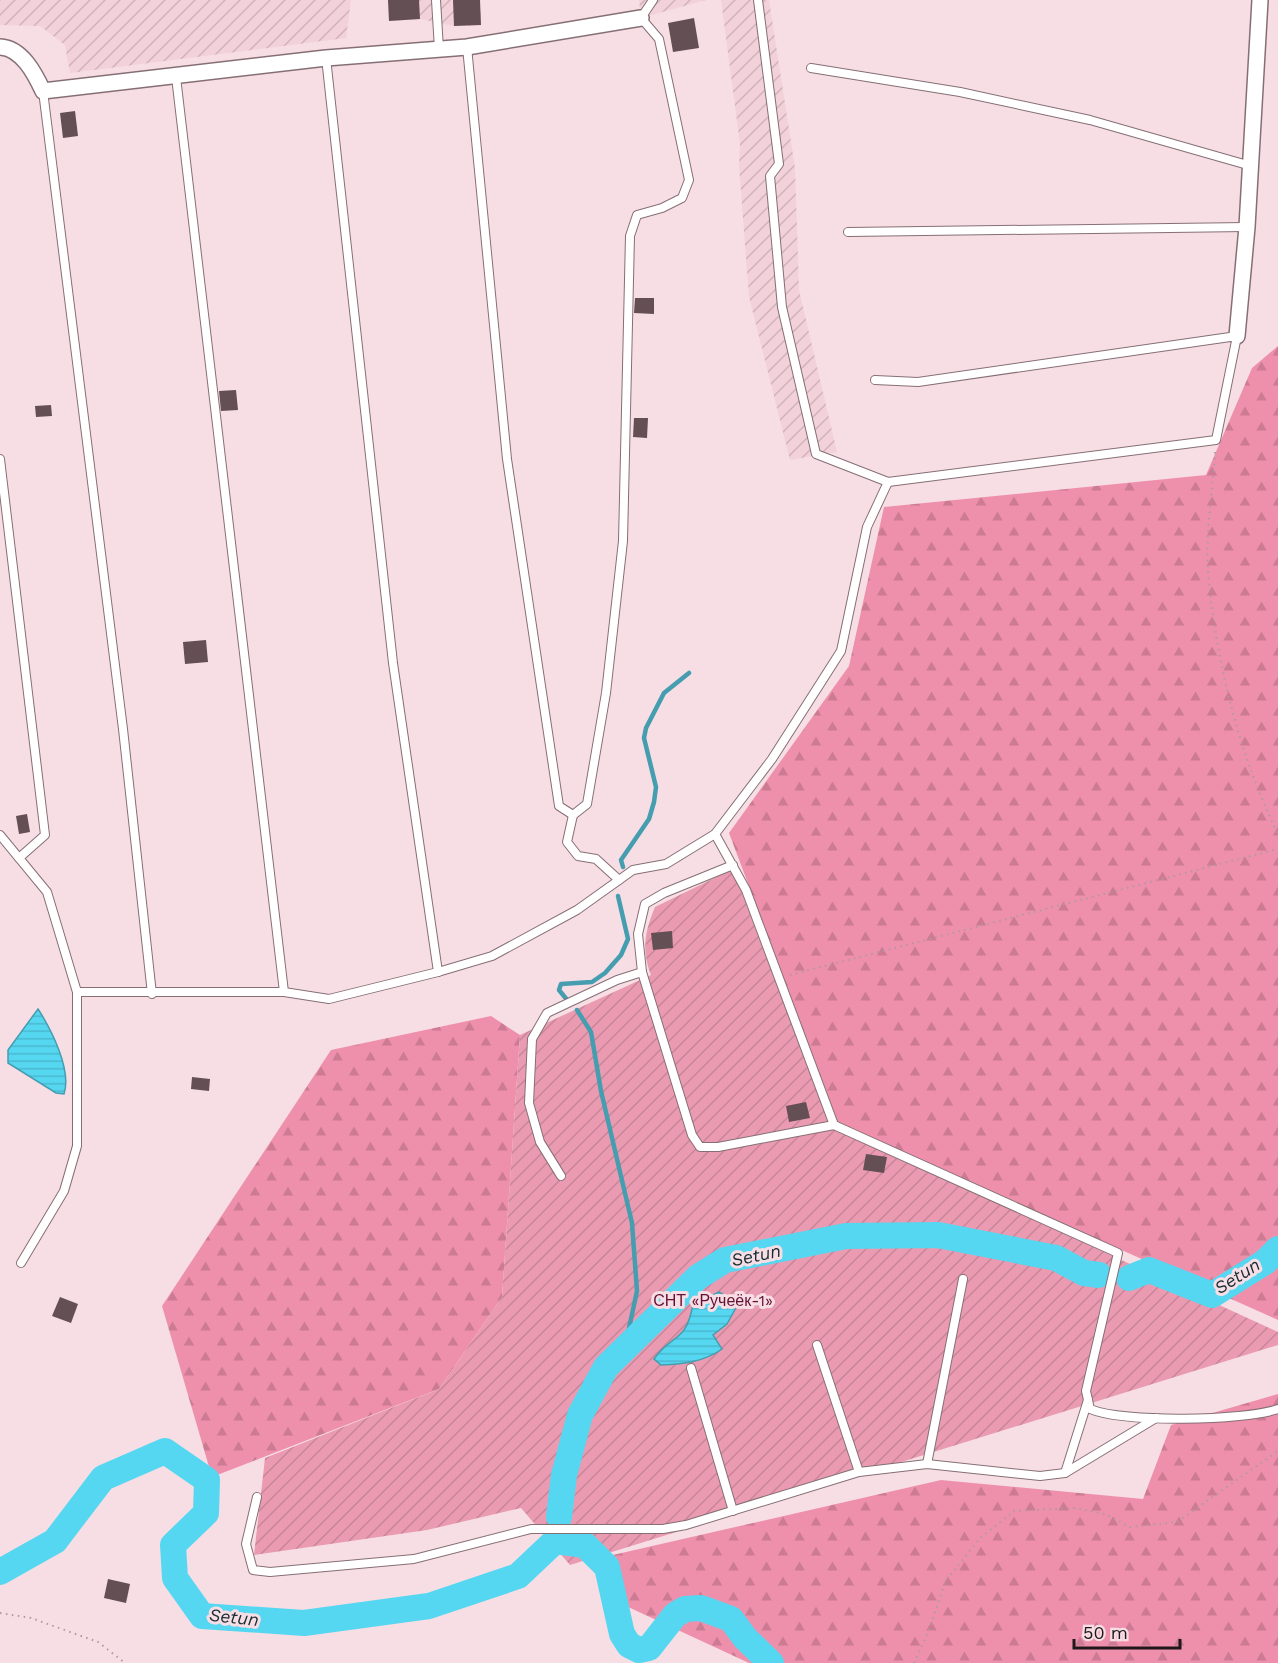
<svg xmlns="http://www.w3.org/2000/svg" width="1278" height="1663" font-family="'Work Sans',sans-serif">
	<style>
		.industrial { fill: url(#industrial-furrows) }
		.forest { fill: url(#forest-firs) }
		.garden { fill: url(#garden-furrows) }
		.water { fill: url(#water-rules); stroke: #459db0; stroke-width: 1.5 }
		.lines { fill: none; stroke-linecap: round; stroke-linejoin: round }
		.stream { stroke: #459db0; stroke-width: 4.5 }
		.river { stroke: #55d7f1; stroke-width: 26 }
		.building { fill: #634f54 }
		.service-casing { stroke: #856f75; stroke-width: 10 }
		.minor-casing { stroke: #856f75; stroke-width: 18 }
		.path { stroke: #ad9a9f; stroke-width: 2; stroke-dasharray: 1.5 4.5; stroke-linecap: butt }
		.service { stroke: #fff; stroke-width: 8 }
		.minor { stroke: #fff; stroke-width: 15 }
		.labels { text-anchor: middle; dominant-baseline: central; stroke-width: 6; stroke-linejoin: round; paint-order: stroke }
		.park-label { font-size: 16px; fill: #641134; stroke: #f7dee4 }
		.water-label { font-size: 18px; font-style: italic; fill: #172d32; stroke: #f7dee4 }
	</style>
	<defs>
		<pattern id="industrial-furrows" width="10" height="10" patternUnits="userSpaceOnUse" patternTransform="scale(1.5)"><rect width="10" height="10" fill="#f3d1da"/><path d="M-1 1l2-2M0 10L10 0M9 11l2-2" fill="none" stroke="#d0b3ba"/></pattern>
		<pattern id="forest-firs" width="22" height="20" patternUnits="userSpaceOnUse" patternTransform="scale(1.5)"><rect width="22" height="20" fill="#ee90ac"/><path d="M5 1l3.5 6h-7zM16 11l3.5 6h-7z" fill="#cc7b93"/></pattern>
		<pattern id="garden-furrows" width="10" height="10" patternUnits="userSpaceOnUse" patternTransform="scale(1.5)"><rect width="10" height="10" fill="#ea9bb1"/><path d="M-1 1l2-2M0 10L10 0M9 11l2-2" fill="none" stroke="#c88598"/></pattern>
		<pattern id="water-rules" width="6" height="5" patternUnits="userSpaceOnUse" patternTransform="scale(1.5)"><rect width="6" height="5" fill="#55d7f1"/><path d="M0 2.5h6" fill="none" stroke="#4ab8ce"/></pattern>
	</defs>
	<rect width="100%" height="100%" fill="#f7dee4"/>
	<g class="industrial">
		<path d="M 0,0 L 351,0 L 346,38 L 70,73 L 65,45 L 40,26 L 0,25 Z"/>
		<path d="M 388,0 L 480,0 L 481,25 L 454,26 L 420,19 L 389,21 Z"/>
		<path d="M 639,0 L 706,0 L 641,18 Z"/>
		<path d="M 721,0 L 769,0 L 795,168 L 799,290 L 837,452 L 790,460 L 749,297 L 739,165 L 740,144 Z"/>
	</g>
	<g class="forest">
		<path d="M 1278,346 L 1278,1320 L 838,1123 L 729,833 L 849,666 L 884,507 L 1206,475 L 1252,368 Z"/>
		<path d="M 491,1016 L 520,1035 L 502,1297 L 439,1389 L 212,1477 L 162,1306 L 331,1050 Z"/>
		<path d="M 1278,1394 L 1278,1663 L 749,1663 L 626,1606 L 591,1560 L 941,1480 L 1143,1499 L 1171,1425 Z"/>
	</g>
	<path class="garden" d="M 733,869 L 830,1126 L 1278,1332 L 1278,1345 L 570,1565 L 521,1508 L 427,1530 L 254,1555 L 265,1458 L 439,1389 L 502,1297 L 520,1035 L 651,975 C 641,950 645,931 655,907 Z"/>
	<g class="water">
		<path d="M 38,1009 C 51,1029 72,1070 64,1094 L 56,1093 L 8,1063 L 8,1050 Z"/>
		<path d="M 719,1292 L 738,1304 L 727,1324 L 713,1335 L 722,1349 C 704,1362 683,1364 661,1365 L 654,1359 C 672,1333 686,1344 693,1304 Z"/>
	</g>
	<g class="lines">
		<g class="stream">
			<path d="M 623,867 L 621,860 L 649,819 L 654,802 L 656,787 L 644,738 L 646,728 L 664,693 L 689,673"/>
			<path d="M 568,1001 L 559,990 L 561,984 L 592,982 L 605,973 L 621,955 L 628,939 L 618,896"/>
			<path d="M 577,1010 L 591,1032 L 601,1091 L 632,1223 L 637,1291 L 625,1347"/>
		</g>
		<g class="river">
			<path d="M 1129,1278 L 1149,1270 L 1212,1295 L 1265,1262 L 1278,1249"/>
			<path d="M 559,1517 L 564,1475 L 580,1415 L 606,1367 L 698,1277 L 725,1260 L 846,1236 L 938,1235 L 1056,1258 L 1084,1273 L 1099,1275"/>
			<path d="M 0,1572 L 55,1541 L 103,1478 L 165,1451 L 207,1480 L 206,1513 L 173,1545 L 175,1578 L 202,1616 L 304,1623 L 429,1606 L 518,1576 L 555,1541 L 585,1545 L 607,1567 L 622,1634 L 629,1645 L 639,1650 L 649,1648 L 675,1615 L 685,1609 L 701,1608 L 731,1619 L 745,1638 L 771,1663"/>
		</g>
	</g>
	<g class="building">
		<path d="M 388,0 L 419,0 L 420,19 L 389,21 Z"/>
		<path d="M 453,0 L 480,0 L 481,25 L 454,26 Z"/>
		<path d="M 694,18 L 699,48 L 673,52 L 668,23 Z"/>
		<path d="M 75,111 L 78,136 L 63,138 L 60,113 Z"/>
		<path d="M 635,298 L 654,298 L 654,314 L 634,313 Z"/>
		<path d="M 236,390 L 238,410 L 221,411 L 219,391 Z"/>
		<path d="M 51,405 L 52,416 L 36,417 L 35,406 Z"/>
		<path d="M 634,418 L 648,418 L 647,438 L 633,437 Z"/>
		<path d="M 206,640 L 208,662 L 185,664 L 183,642 Z"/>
		<path d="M 27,814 L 30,832 L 19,834 L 16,816 Z"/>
		<path d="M 672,931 L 673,948 L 653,950 L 651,933 Z"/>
		<path d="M 192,1077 L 210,1079 L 209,1091 L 191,1089 Z"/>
		<path d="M 806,1102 L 810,1118 L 789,1122 L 786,1106 Z"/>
		<path d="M 866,1154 L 887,1157 L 884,1173 L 863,1170 Z"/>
		<path d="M 60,1297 L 78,1304 L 71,1323 L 52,1316 Z"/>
		<path d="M 108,1579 L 130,1584 L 126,1603 L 104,1598 Z"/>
	</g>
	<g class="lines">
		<g class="service-casing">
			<g id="service">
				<path d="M 436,0 L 439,49"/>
				<path d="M 758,0 L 779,164 L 770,176 L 782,307 L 816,454 L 888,482 L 1216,440 L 1237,336 L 918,382 L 875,380"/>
				<path d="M 467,47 L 507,459 L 559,806 L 573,815 L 587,804 L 606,693 L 623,541 L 630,236 L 637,215 L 662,208 L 682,198 L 689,180 L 659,39 L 641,18 L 653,0"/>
				<path d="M 326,58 L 393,663 L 438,972"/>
				<path d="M 811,68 L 960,92 L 1090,120 L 1251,166"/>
				<path d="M 176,77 L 284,992"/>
				<path d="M 43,91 L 123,729 L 152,994"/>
				<path d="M 848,232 L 1247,227"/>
				<path d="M 0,459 L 45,835 L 19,858"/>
				<path d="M 573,815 L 567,842 L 578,856 L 596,859 L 619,880"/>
				<path d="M 715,834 L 746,890 L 834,1125 L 1118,1253 L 1086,1391 L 1090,1409 C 1124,1423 1243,1421 1278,1409"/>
				<path d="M 0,835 L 47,892 L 77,992 L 77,1146 L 64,1191 L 21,1263"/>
				<path d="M 733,865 L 664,893 L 645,904 L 638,934 L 642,972 L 692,1135 L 700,1147 L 718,1147 L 834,1125"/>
				<path d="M 77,992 L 284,992 L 329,999 L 438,972 L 492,956 L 577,910 L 633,870 L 666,864 L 715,834 L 772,759 L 841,651 L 867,527 L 888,482"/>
				<path d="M 561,1176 L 540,1142 L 529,1103 L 532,1039 L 547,1013 L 617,980 L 642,972"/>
				<path d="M 817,1345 L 859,1472"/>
				<path d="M 691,1368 L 733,1511"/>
				<path d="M 927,1464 L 963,1279"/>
				<path d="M 1065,1473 L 1088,1400"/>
				<path d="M 257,1497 L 246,1544 L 253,1570 L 270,1572 L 414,1559 L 531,1529 L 663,1529 L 686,1525 L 859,1472 L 927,1464 L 1040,1476 L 1065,1473 L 1156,1418"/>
			</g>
		</g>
		<g class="minor-casing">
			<g id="minor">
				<path d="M 0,47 C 22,48 35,74 43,91 L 326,58 L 467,47 L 641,18"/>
				<path d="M 1237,336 L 1247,227 L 1260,0"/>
			</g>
		</g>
		<g class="path">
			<path d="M 1215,452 C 1213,488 1205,535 1208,571 C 1216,662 1238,752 1278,834"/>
			<path d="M 790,975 L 1278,849"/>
			<path d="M 0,1613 L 31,1618 L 98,1642 L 125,1663"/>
			<path d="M 914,1663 L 930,1628 L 945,1582 L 980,1538 L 1014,1511 L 1075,1508 L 1105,1514 L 1130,1527 L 1177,1522 L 1278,1451"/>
		</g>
		<use href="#service" class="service"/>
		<use href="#minor" class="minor"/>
	</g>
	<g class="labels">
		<g class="park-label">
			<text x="713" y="1300">СНТ «Ручеёк-1»</text>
		</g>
		<g class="water-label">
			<text transform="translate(756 1255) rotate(-12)">Setun</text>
			<text transform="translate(1237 1276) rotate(-33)">Setun</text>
			<text transform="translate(234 1617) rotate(6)">Setun</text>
		</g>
	</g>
	<path d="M1074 1639v9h106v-9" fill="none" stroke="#1f1719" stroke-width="3"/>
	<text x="1083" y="1639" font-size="18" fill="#1f1719" stroke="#f7dee4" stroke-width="4.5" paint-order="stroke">50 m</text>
</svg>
